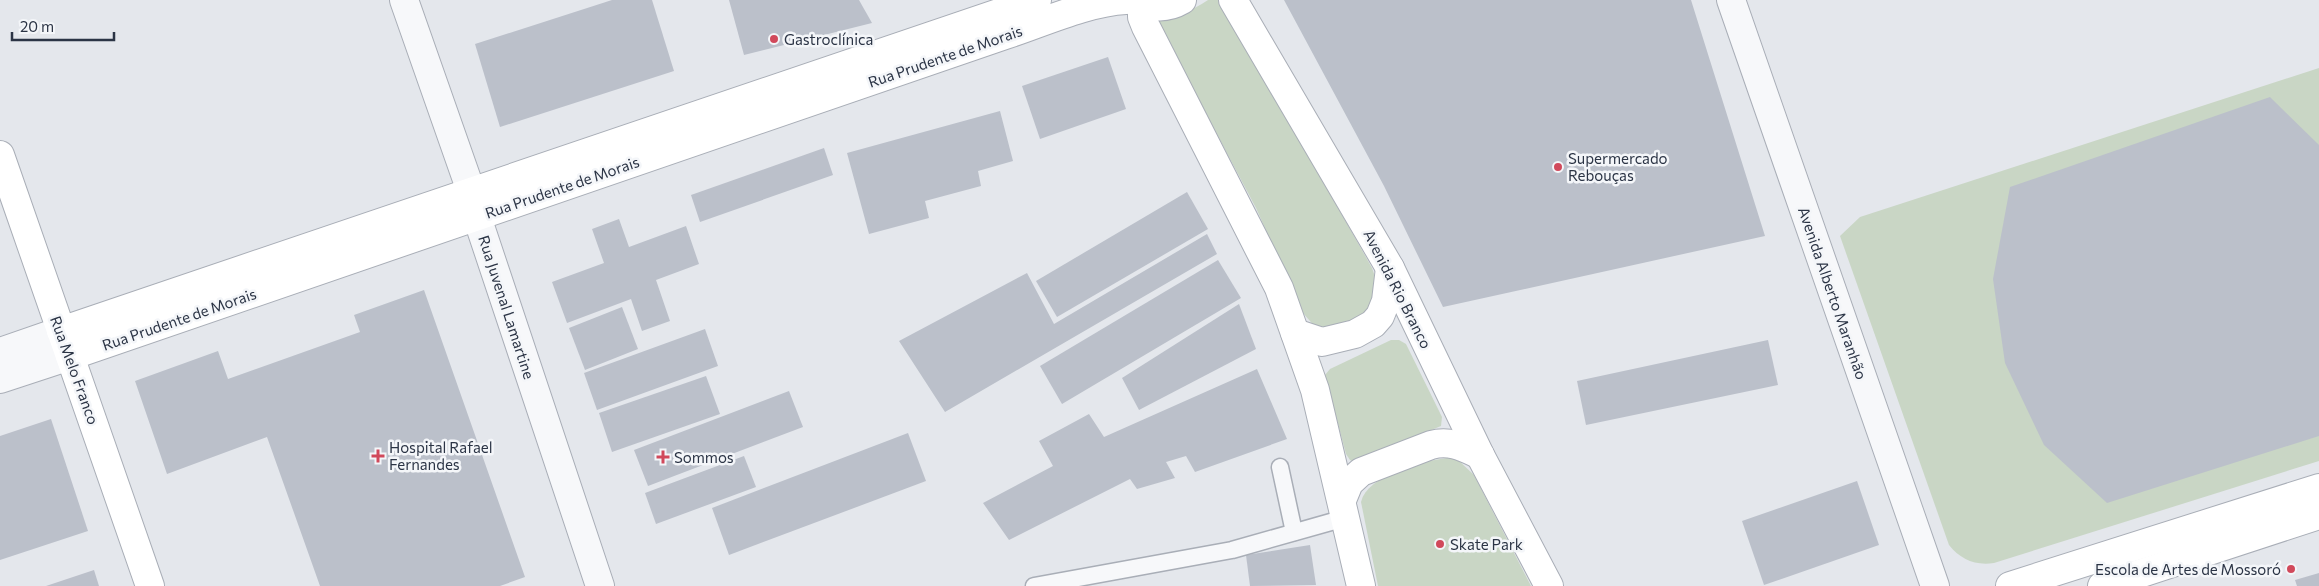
<svg xmlns="http://www.w3.org/2000/svg" width="2319" height="586" font-family="Commissioner,sans-serif">
	<style>
		.green { fill: #c9d6c5 }
		.building { fill: #bbc0ca }
		.lines { fill: none; stroke-linecap: round; stroke-linejoin: round }
		.service-casing { stroke: #a9aeb7; stroke-width: 19 }
		.minor-casing { stroke: #a9aeb7; stroke-width: 30 }
		.tertiary-casing { stroke: #a9aeb7; stroke-width: 30 }
		.secondary-casing { stroke: #a9aeb7; stroke-width: 30 }
		.service { stroke: #f7f8fa; stroke-width: 16 }
		.minor { stroke: #f7f8fa; stroke-width: 28 }
		.tertiary { stroke: #f7f8fa; stroke-width: 28 }
		.secondary { stroke: #fff; stroke-width: 28 }
		.poi-dot { fill: #d1495b; stroke: #f4f6f9; stroke-width: 2 }
		.labels { text-anchor: middle; dominant-baseline: central; stroke-width: 5; stroke-linejoin: round; paint-order: stroke }
		.poi-label { font-size: 15px; fill: #2b3445; stroke: #f4f6f9; text-anchor: start }
		.street-label { font-size: 15px; fill: #2b3445; stroke: #f4f6f9 }
	</style>
	<rect width="100%" height="100%" fill="#e4e7ec"/>
	<g class="green">
		<path d="M 1208,0 L 1221,0 L 1372,268 L 1379,288 L 1375,307 L 1337,329 L 1316,328 L 1303,313 L 1256,208 L 1156,19 C 1176,19 1191,11 1208,0 Z"/>
		<path d="M 2319,68 L 2319,461 L 1994,563 C 1975,566 1960,559 1949,545 L 1840,236 L 1860,217 Z"/>
		<path d="M 1391,340 L 1399,340 L 1406,344 L 1442,417 L 1441,426 L 1354,462 L 1350,460 L 1346,454 L 1325,375 L 1330,369 Z"/>
		<path d="M 1447,458 L 1457,459 L 1474,475 L 1531,586 L 1378,586 L 1361,502 C 1367,475 1422,461 1447,458 Z"/>
	</g>
	<g class="building">
		<path d="M 612,0 L 652,0 L 674,71 L 500,127 L 475,44 Z"/>
		<path d="M 729,0 L 859,0 L 872,23 L 744,55 Z"/>
		<path d="M 1284,0 L 1691,0 L 1765,236 L 1443,307 L 1384,186 Z"/>
		<path d="M 1108,57 L 1126,109 L 1040,139 L 1022,86 Z"/>
		<path d="M 2270,97 L 2319,145 L 2319,436 L 2107,503 L 2044,445 L 2005,363 L 1993,279 L 2010,187 Z"/>
		<path d="M 1000,111 L 1013,161 L 978,171 L 981,186 L 925,201 L 929,218 L 869,234 L 847,153 Z"/>
		<path d="M 824,148 L 833,175 L 700,222 L 691,195 Z"/>
		<path d="M 1187,192 L 1208,229 L 1057,317 L 1036,281 Z"/>
		<path d="M 619,219 L 629,247 L 686,226 L 699,264 L 656,280 L 670,321 L 642,331 L 631,299 L 567,323 L 552,282 L 604,263 L 592,229 Z"/>
		<path d="M 1207,234 L 1217,254 L 945,412 L 899,341 L 1027,273 L 1054,324 Z"/>
		<path d="M 1218,260 L 1241,298 L 1062,404 L 1040,366 Z"/>
		<path d="M 424,290 L 525,577 L 500,586 L 320,586 L 267,437 L 167,474 L 135,381 L 218,351 L 228,379 L 360,332 L 354,315 Z"/>
		<path d="M 1239,304 L 1256,349 L 1139,410 L 1122,378 Z"/>
		<path d="M 622,307 L 638,349 L 585,370 L 569,328 Z"/>
		<path d="M 705,329 L 718,366 L 597,410 L 584,373 Z"/>
		<path d="M 1768,340 L 1778,385 L 1586,425 L 1577,381 Z"/>
		<path d="M 1257,369 L 1287,439 L 1195,472 L 1186,456 L 1166,462 L 1175,478 L 1137,489 L 1130,479 L 1009,540 L 983,503 L 1053,466 L 1039,441 L 1089,414 L 1104,437 Z"/>
		<path d="M 706,376 L 720,414 L 612,452 L 599,413 Z"/>
		<path d="M 789,391 L 803,427 L 648,486 L 634,450 Z"/>
		<path d="M 51,419 L 88,531 L 0,560 L 0,436 Z"/>
		<path d="M 908,433 L 926,481 L 729,555 L 712,508 Z"/>
		<path d="M 744,456 L 756,487 L 656,524 L 645,493 Z"/>
		<path d="M 1857,481 L 1879,545 L 1764,585 L 1742,521 Z"/>
		<path d="M 1310,545 L 1316,585 L 1250,586 L 1246,555 Z"/>
		<path d="M 94,570 L 99,586 L 46,586 Z"/>
		<path d="M 2319,573 L 2319,586 L 2297,586 L 2295,580 Z"/>
	</g>
	<g class="lines">
		<g class="service-casing">
			<g id="service">
				<path d="M 1280,467 L 1294,532"/>
				<path d="M 1034,586 L 1232,550 L 1345,518"/>
			</g>
		</g>
		<g class="minor-casing">
			<g id="minor">
				<path d="M 404,0 L 471,191 L 477,217 L 600,586"/>
				<path d="M 0,352 L 61,331"/>
				<path d="M 0,379 L 70,356"/>
			</g>
		</g>
		<g class="tertiary-casing">
			<path id="tertiary" d="M 1731,0 L 1935,586"/>
		</g>
		<g class="secondary-casing">
			<g id="secondary">
				<path d="M 1134,0 C 1151,7 1165,10 1182,0"/>
				<path d="M 1233,0 L 1390,268 L 1480,455 L 1549,586"/>
				<path d="M 1142,3 L 1142,17 L 1146,27 L 1279,288 L 1315,390 L 1361,586"/>
				<path d="M 0,155 L 150,586"/>
				<path d="M 61,331 L 1037,0"/>
				<path d="M 1295,333 L 1322,342 L 1355,334 L 1373,324 L 1380,316 L 1386,301 L 1390,268"/>
				<path d="M 70,356 L 1005,35 C 1042,23 1087,2 1126,0"/>
				<path d="M 1342,500 L 1349,483 L 1361,472 L 1431,445 C 1450,440 1463,447 1480,455"/>
				<path d="M 2010,586 L 2319,488"/>
				<path d="M 2102,586 L 2319,515"/>
			</g>
		</g>
		<use href="#service" class="service"/>
		<use href="#minor" class="minor"/>
		<use href="#tertiary" class="tertiary"/>
		<use href="#secondary" class="secondary"/>
	</g>
	<g class="poi-dot">
		<circle cx="774" cy="39" r="5"/>
		<circle cx="1558" cy="167" r="5"/>
		<path d="M375.5 448.5h5v5h5v5h-5v5h-5v-5h-5v-5h5z"/>
		<path d="M660.5 449.5h5v5h5v5h-5v5h-5v-5h-5v-5h5z"/>
		<circle cx="1440" cy="544" r="5"/>
		<circle cx="2291" cy="569" r="5"/>
	</g>
	<g class="labels">
		<g class="poi-label">
			<text x="784" y="39">Gastroclínica</text>
			<text x="1568" y="158">Supermercado<tspan x="1568" dy="17">Rebouças</tspan></text>
			<text x="389" y="447">Hospital Rafael<tspan x="389" dy="17">Fernandes</tspan></text>
			<text x="674" y="457">Sommos</text>
			<text x="1450" y="544">Skate Park</text>
			<text x="2281" y="569" text-anchor="end">Escola de Artes de Mossoró</text>
		</g>
		<g class="street-label">
			<text transform="translate(945 56) rotate(-19)">Rua Prudente de Morais</text>
			<text transform="translate(562 187) rotate(-19)">Rua Prudente de Morais</text>
			<text transform="translate(1398 289) rotate(63)">Avenida Rio Branco</text>
			<text transform="translate(1833 293) rotate(71)">Avenida Alberto Maranhão</text>
			<text transform="translate(507 307) rotate(72)">Rua Juvenal Lamartine</text>
			<text transform="translate(179 319) rotate(-19)">Rua Prudente de Morais</text>
			<text transform="translate(75 370) rotate(70)">Rua Melo Franco</text>
		</g>
	</g>
	<path d="M12 32v8h102v-8" fill="none" stroke="#2b3445" stroke-width="2.5"/>
	<text x="20" y="32" font-size="15" fill="#2b3445" stroke="#f4f6f9" stroke-width="4" paint-order="stroke">20 m</text>
</svg>
